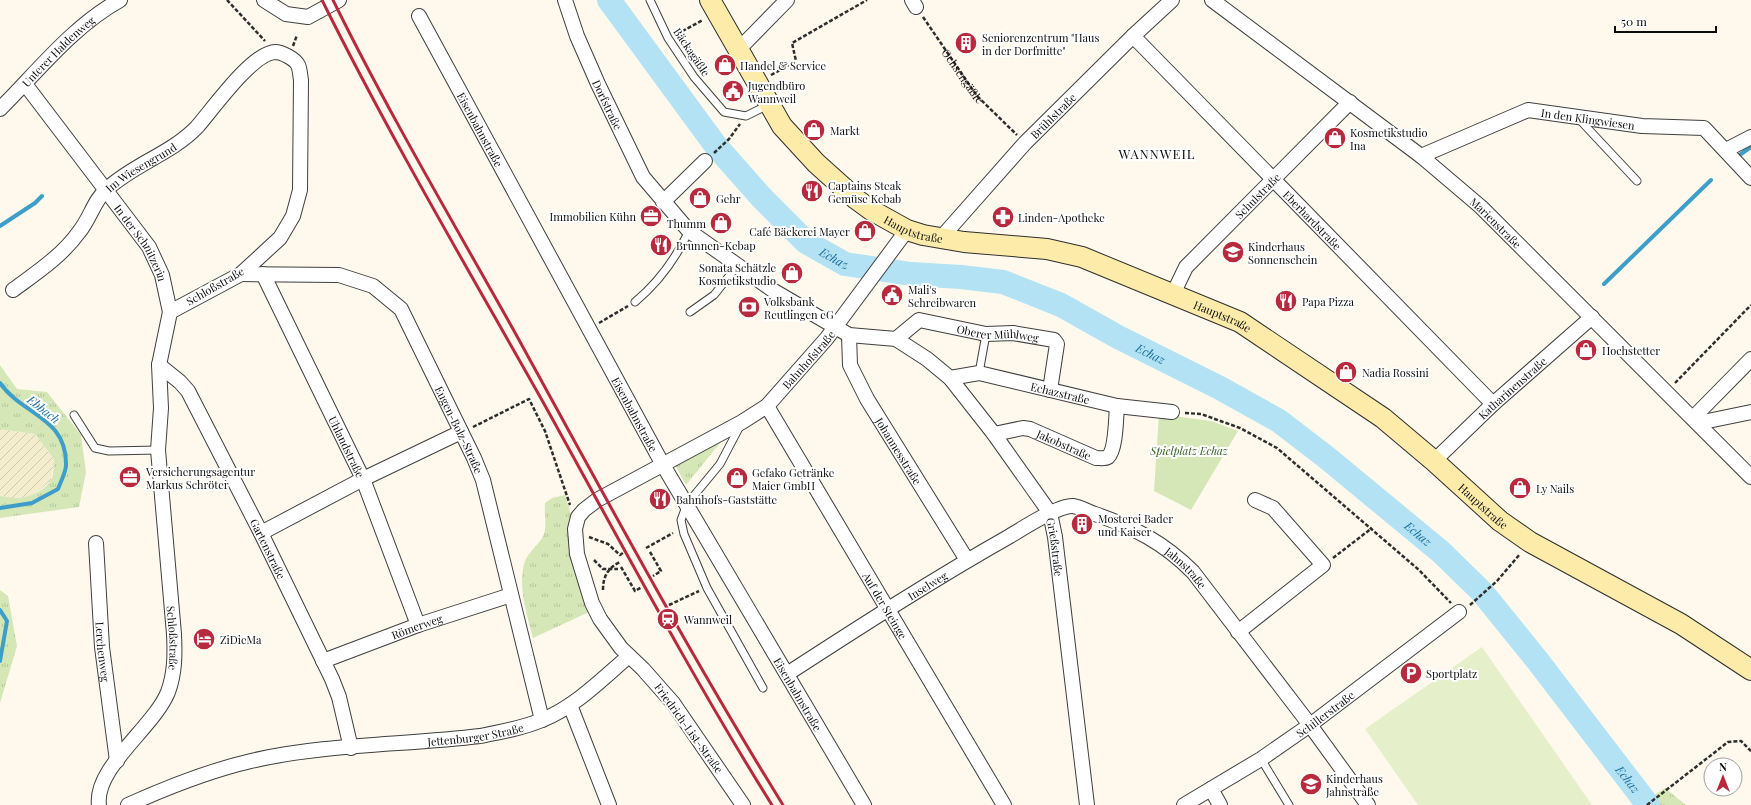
<svg xmlns="http://www.w3.org/2000/svg" width="1751" height="805" font-family="'Playfair Display',serif">
	<style>
		.farmland { fill: url(#farmland-furrows) }
		.grass { fill: url(#grass-tufts) }
		.park { fill: #d5e7b7 }
		.pitch { fill: #e5efc9 }
		.lines { fill: none; stroke-linecap: round; stroke-linejoin: round }
		.stream { stroke: #3c9ec9; stroke-width: 4 }
		.river { stroke: #b2e2f4; stroke-width: 24 }
		.service-casing { stroke: #3f3f3f; stroke-width: 9 }
		.minor-casing { stroke: #3f3f3f; stroke-width: 16 }
		.secondary-casing { stroke: #2e2e2e; stroke-width: 22 }
		.path { stroke: #2e2e2e; stroke-width: 2.5; stroke-dasharray: 4 2; stroke-linecap: butt }
		.service { stroke: #fff; stroke-width: 7 }
		.minor { stroke: #fff; stroke-width: 14 }
		.secondary { stroke: #fceba9; stroke-width: 20 }
		.rail { stroke: #b7293d; stroke-width: 3 }
		.labels { text-anchor: middle; dominant-baseline: central; stroke-width: 4; stroke-linejoin: round; paint-order: stroke }
		.poi-label { font-size: 11px; fill: #0c0c0c; stroke: #fff; text-anchor: start }
		.street-label { font-size: 11px; fill: #0c0c0c; stroke: #fff }
		.park-label { font-size: 11px; font-style: italic; fill: #33611f; stroke: #fff }
		.water-label { font-size: 12px; font-style: italic; fill: #1a6e9a; stroke: #fff }
		.quarter-label { font-size: 13px; letter-spacing: 1px; fill: #0c0c0c; stroke: #fff }
	</style>
	<defs>
		<pattern id="farmland-furrows" width="10" height="10" patternUnits="userSpaceOnUse"><rect width="10" height="10" fill="#f3eccd"/><path d="M-1 1l2-2M0 10L10 0M9 11l2-2" fill="none" stroke="#cfc9af"/></pattern>
		<pattern id="grass-tufts" width="24" height="20" patternUnits="userSpaceOnUse"><rect width="24" height="20" fill="#d5e7b7"/><path d="M3 7l-1-3M5 7V3M7 7l1-3M15 17l-1-3M17 17v-4M19 17l1-3" fill="none" stroke="#b6c59c"/></pattern>
	</defs>
	<rect width="100%" height="100%" fill="#fef9ec"/>
	<path class="farmland" d="M 0,429 L 35,434 L 54,459 L 51,480 L 33,496 L 11,498 L 0,496 Z"/>
	<g class="grass">
		<path d="M 0,365 L 17,389 L 47,392 L 81,435 L 86,472 L 79,507 L 0,518 L 0,496 C 19,500 39,498 51,480 C 54,476 53,465 54,459 L 35,434 L 0,429 Z"/>
		<path d="M 724,438 L 686,485 L 675,465 Z"/>
		<path d="M 565,495 L 571,515 L 568,529 L 589,612 L 533,638 C 527,614 518,589 524,564 C 527,552 539,546 544,534 C 547,525 544,512 545,503 L 552,498 Z"/>
		<path d="M 0,590 L 8,596 L 17,646 L 0,703 Z"/>
		<path d="M 1665,788 L 1686,805 L 1648,805 L 1645,801 Z"/>
	</g>
	<path class="park" d="M 1159,414 L 1211,421 L 1238,431 L 1191,510 L 1154,491 Z"/>
	<path class="pitch" d="M 1482,647 L 1592,805 L 1418,805 L 1365,729 Z"/>
	<g class="lines">
		<g class="stream">
			<path d="M 1741,154 L 1751,147"/>
			<path d="M 0,226 L 35,203 L 42,196"/>
			<path d="M 1604,284 L 1711,180"/>
			<path d="M 0,383 C 22,415 67,417 66,465 C 66,472 61,481 58,489 L 32,503 L 0,508"/>
			<path d="M 0,610 L 7,621 L 0,661"/>
		</g>
		<path class="river" id="s1" d="M 609,0 L 716,146 L 762,198 L 806,242 L 845,264 L 911,274 L 961,277 L 1003,282 L 1061,305 L 1118,337 L 1220,388 L 1279,421 L 1326,457 L 1441,552 L 1482,592 L 1537,660 L 1648,805"/>
		<g class="service-casing">
			<g id="service">
				<path d="M 650,0 L 668,38 L 694,77 L 724,112 L 746,116 L 768,105"/>
				<path d="M 1578,118 L 1637,181"/>
				<path d="M 635,302 C 659,282 676,258 689,231"/>
				<path d="M 690,312 L 714,295 L 738,265"/>
				<path d="M 979,373 L 986,334"/>
				<path d="M 74,415 L 95,448 L 109,451 L 158,450"/>
				<path d="M 740,426 L 720,464 L 687,504 L 681,520 L 684,534 L 707,588 L 763,688"/>
				<path d="M 1261,759 L 1289,805"/>
			</g>
		</g>
		<g class="minor-casing">
			<g id="minor">
				<path d="M 264,0 L 286,14 L 308,17 L 339,0"/>
				<path id="s3" d="M 565,0 L 577,36 L 598,84 L 643,177 L 689,231 L 774,291 L 849,335 L 896,339 L 927,359 L 950,378 L 994,434 L 1050,513 L 1055,537 L 1087,805"/>
				<path d="M 912,0 L 916,7"/>
				<path id="s4" d="M 1212,0 L 1421,156 L 1481,207 L 1751,477"/>
				<path id="s5" d="M 419,16 L 663,465 L 864,805"/>
				<path id="s6" d="M 1133,36 L 1493,404"/>
				<path d="M 738,50 L 787,0"/>
				<path id="s7" d="M 25,84 L 149,247 L 162,275 L 170,312"/>
				<path id="s8" d="M 0,109 C 38,71 73,26 120,0"/>
				<path d="M 1726,150 L 1751,137"/>
				<path id="s9" d="M 1421,156 L 1528,110 L 1642,126 L 1704,128 L 1751,178"/>
				<path d="M 663,202 L 705,161"/>
				<path id="s10" d="M 941,238 L 1025,143 L 1133,36 L 1172,0"/>
				<path id="s11" d="M 241,274 L 339,275 L 373,286 L 401,309 L 474,458 L 483,480 L 542,720"/>
				<path id="s12" d="M 263,274 L 363,479 L 418,625"/>
				<path id="s13" d="M 13,290 C 36,273 62,256 79,232 C 90,219 94,200 107,189 C 134,164 171,154 197,127 C 212,110 252,53 275,52 C 282,52 295,59 298,65 C 300,69 300,75 301,80 L 300,190 L 293,216 L 280,238 L 241,274 L 170,312 L 159,365 L 161,408 L 158,450 L 174,634 C 175,654 175,673 168,692 C 154,727 94,768 99,805"/>
				<path id="s14" d="M 1173,294 L 1186,267 L 1350,102"/>
				<path id="s15" d="M 849,335 L 850,365 L 867,399 L 967,560"/>
				<path id="s16" d="M 896,339 L 919,320 L 986,334 L 1013,333 L 1054,340 L 1057,344 L 1050,390"/>
				<path id="s17" d="M 159,365 L 180,382 L 188,391 L 261,533 L 332,679 L 339,697 L 351,748"/>
				<path id="s18" d="M 950,378 L 979,373 L 1117,406 L 1172,412"/>
				<path id="s19" d="M 767,406 L 1004,805"/>
				<path d="M 1693,418 L 1751,359"/>
				<path d="M 1698,423 L 1751,412"/>
				<path id="s20" d="M 994,434 L 1023,428 L 1030,429 L 1096,458 C 1100,458 1105,459 1108,457 C 1116,450 1116,417 1117,406"/>
				<path id="s21" d="M 1434,461 L 1493,404 L 1592,317"/>
				<path d="M 261,533 L 363,479 L 461,432"/>
				<path id="s22" d="M 96,543 L 102,647 L 117,761"/>
				<path d="M 1238,632 L 1323,565 L 1273,508 L 1255,500"/>
				<path id="s23" d="M 323,661 L 418,625 L 511,595"/>
				<path id="s24" d="M 787,674 C 861,626 934,579 1010,536 C 1023,528 1059,505 1073,506 C 1080,507 1089,512 1095,514 C 1135,528 1163,542 1193,572 L 1310,725 L 1368,805"/>
				<path d="M 570,705 L 609,805"/>
				<path d="M 1211,789 L 1220,805"/>
				<path id="s25" d="M 128,805 C 168,787 208,771 251,761 C 323,744 405,745 480,736 C 501,732 523,728 542,720 C 575,707 602,679 629,656"/>
				<path id="s26" d="M 743,805 L 673,703 L 643,669 L 621,648 L 600,619 L 592,603 L 577,554 L 575,529 L 578,517 L 584,510 L 597,500 L 742,422 L 767,406 L 827,338 L 907,230"/>
				<path id="s27" d="M 1184,805 L 1261,759 L 1310,725 L 1459,612"/>
			</g>
		</g>
		<g class="secondary-casing">
			<g id="secondary">
				<path id="s28" d="M 710,0 L 782,126 L 816,163 L 856,199 L 871,210 L 907,230 L 923,235 L 964,242 L 1047,249 L 1082,257 L 1240,322 L 1383,418 L 1434,461 L 1500,521 L 1530,542 L 1681,624 L 1751,670"/>
			</g>
		</g>
		<g class="path">
			<path d="M 227,0 L 265,41"/>
			<path id="s2" d="M 923,17 L 977,96 L 1017,135"/>
			<path d="M 677,34 L 703,20"/>
			<path d="M 293,46 L 297,35"/>
			<path d="M 771,75 L 796,61 L 792,43 L 867,0"/>
			<path d="M 714,153 L 729,139 L 740,124"/>
			<path d="M 599,323 L 628,306"/>
			<path d="M 1675,383 L 1751,305"/>
			<path d="M 1185,413 L 1201,414 L 1240,428 L 1277,448 L 1419,570 L 1451,603"/>
			<path d="M 473,427 L 529,399 L 545,431 L 570,505"/>
			<path d="M 589,537 L 608,544 L 620,555 L 623,553"/>
			<path d="M 646,548 L 673,533"/>
			<path d="M 650,552 L 661,571 L 653,576"/>
			<path d="M 1333,558 L 1372,528"/>
			<path d="M 594,560 L 603,569 L 618,569"/>
			<path d="M 621,567 L 635,591 L 642,587"/>
			<path d="M 603,590 C 603,576 608,568 620,562"/>
			<path d="M 669,605 L 699,591"/>
			<path d="M 1470,605 L 1497,581 L 1520,554"/>
			<path d="M 1647,805 L 1728,742 L 1741,741 L 1751,751"/>
		</g>
		<use href="#service" class="service"/>
		<use href="#minor" class="minor"/>
		<use href="#secondary" class="secondary"/>
		<g class="rail">
			<path d="M 322,0 C 390,137 468,269 543,402 C 618,537 690,674 772,805"/>
			<path d="M 333,0 C 388,112 452,220 513,329 C 601,489 687,650 783,805"/>
		</g>
	</g>
	<defs>
		<g id="building-disc" transform="scale(1.15)"><circle r="9.5" fill="#b7293d" stroke="#fff"/><path d="M-4-6H4V6H1V3H-1V6H-4ZM-2.5-4.3h1.7v1.8h-1.7ZM.8-4.3h1.7v1.8H.8ZM-2.5-1h1.7V.8h-1.7ZM.8-1h1.7V.8H.8Z" fill="#fff"/></g>
		<g id="shop-disc" transform="scale(1.15)"><circle r="9.5" fill="#b7293d" stroke="#fff"/><path d="M-5-2.5h2.3a2.7 3.5 0 0 1 5.4 0H5L5.5 6h-11ZM-1.5-2.5h3a1.5 2.3 0 0 0-3 0Z" fill="#fff"/></g>
		<g id="civic-disc" transform="scale(1.15)"><circle r="9.5" fill="#b7293d" stroke="#fff"/><path d="M-.6-6.5H3V-4.5H.6V-3L4-1V1h2V6H-6V1h2V-1L-.6-3ZM-1.2 2.5V6h2.4V2.5Z" fill="#fff"/></g>
		<g id="restaurant-disc" transform="scale(1.15)"><circle r="9.5" fill="#b7293d" stroke="#fff"/><path d="M-5-6h1v4h1v-4h1v4h1v-4h1v5L-1.5 .5V6h-2V.5L-5-1ZM5-6V6H3V1.5H1.5Q1.5-4 5-6Z" fill="#fff"/></g>
		<g id="office-disc" transform="scale(1.15)"><circle r="9.5" fill="#b7293d" stroke="#fff"/><path d="M-6-3h4V-5.5h4V-3h4V5H-6ZM-1-4.5V-3h2v-1.5ZM-6 0V1H6V0Z" fill="#fff"/></g>
		<g id="pharmacy-disc" transform="scale(1.15)"><circle r="9.5" fill="#b7293d" stroke="#fff"/><path d="M-2-6h4v4h4v4h-4v4h-4v-4h-4v-4h4Z" fill="#fff"/></g>
		<g id="school-disc" transform="scale(1.15)"><circle r="9.5" fill="#b7293d" stroke="#fff"/><path d="M0-5L7-2L0 1L-7-2ZM-4 1L0 2.5L4 1V4Q0 6-4 4Z" fill="#fff"/></g>
		<g id="bank-disc" transform="scale(1.15)"><circle r="9.5" fill="#b7293d" stroke="#fff"/><path d="M-6-4H6V4H-6ZM0-2.3a2.3 2.3 0 1 0 0 4.6a2.3 2.3 0 1 0 0-4.6Z" fill="#fff"/></g>
		<g id="station-disc" transform="scale(1.15)"><circle r="9.5" fill="#b7293d" stroke="#fff"/><path d="M-3-6H3Q5-6 5-4V2Q5 4 3 4L4.5 6H3L1.5 4h-3L-3 6H-4.5L-3 4Q-5 4-5 2V-4Q-5-6-3-6ZM-3.5-4v3h7v-3ZM-3.5 1v1.5H-2V1ZM2 1v1.5H3.5V1Z" fill="#fff"/></g>
		<g id="hotel-disc" transform="scale(1.15)"><circle r="9.5" fill="#b7293d" stroke="#fff"/><path d="M-6-4.5h1.5V1H6V5H4.5V3h-9V5H-6ZM-4 0a1.8 1.8 0 1 1 3.6 0ZM.5 0V-2.5h3Q6-2.5 6 0Z" fill="#fff"/></g>
		<g id="parking-disc" transform="scale(1.15)"><circle r="9.5" fill="#b7293d" stroke="#fff"/><path d="M-3.5-5.5H1a3.5 3.5 0 0 1 0 7H-1V5.5H-3.5ZM-1-3.4V-.6H.8a1.4 1.4 0 0 0 0-2.8Z" fill="#fff"/></g>
	</defs>
	<g fill-rule="evenodd">
		<use href="#building-disc" x="966" y="43"/>
		<use href="#shop-disc" x="725" y="65"/>
		<use href="#civic-disc" x="733" y="91"/>
		<use href="#shop-disc" x="814" y="130"/>
		<use href="#shop-disc" x="1335" y="138"/>
		<use href="#restaurant-disc" x="812" y="191"/>
		<use href="#shop-disc" x="700" y="198"/>
		<use href="#office-disc" x="651" y="216"/>
		<use href="#pharmacy-disc" x="1003" y="217"/>
		<use href="#shop-disc" x="721" y="223"/>
		<use href="#shop-disc" x="865" y="231"/>
		<use href="#restaurant-disc" x="661" y="245"/>
		<use href="#school-disc" x="1233" y="252"/>
		<use href="#shop-disc" x="792" y="273"/>
		<use href="#civic-disc" x="892" y="295"/>
		<use href="#restaurant-disc" x="1286" y="301"/>
		<use href="#bank-disc" x="749" y="307"/>
		<use href="#shop-disc" x="1586" y="350"/>
		<use href="#shop-disc" x="1346" y="372"/>
		<use href="#office-disc" x="130" y="477"/>
		<use href="#shop-disc" x="737" y="478"/>
		<use href="#shop-disc" x="1520" y="488"/>
		<use href="#restaurant-disc" x="660" y="499"/>
		<use href="#building-disc" x="1082" y="524"/>
		<use href="#station-disc" x="668" y="619"/>
		<use href="#hotel-disc" x="204" y="639"/>
		<use href="#parking-disc" x="1411" y="673"/>
		<use href="#school-disc" x="1311" y="784"/>
	</g>
	<g class="labels">
		<g class="poi-label">
			<text x="982" y="37">Seniorenzentrum "Haus<tspan x="982" dy="13">in der Dorfmitte"</tspan></text>
			<text x="740" y="65">Handel &amp; Service</text>
			<text x="748" y="85">Jugendbüro<tspan x="748" dy="13">Wannweil</tspan></text>
			<text x="830" y="130">Markt</text>
			<text x="1350" y="132">Kosmetikstudio<tspan x="1350" dy="13">Ina</tspan></text>
			<text x="828" y="185">Captains Steak<tspan x="828" dy="13">Gemüse Kebab</tspan></text>
			<text x="716" y="198">Gehr</text>
			<text x="636" y="216" text-anchor="end">Immobilien Kühn</text>
			<text x="1018" y="217">Linden-Apotheke</text>
			<text x="706" y="223" text-anchor="end">Thumm</text>
			<text x="850" y="231" text-anchor="end">Café Bäckerei Mayer</text>
			<text x="676" y="245">Brunnen-Kebap</text>
			<text x="1248" y="246">Kinderhaus<tspan x="1248" dy="13">Sonnenschein</tspan></text>
			<text x="776" y="267" text-anchor="end">Sonata Schätzle<tspan x="776" dy="13">Kosmetikstudio</tspan></text>
			<text x="908" y="289">Mali's<tspan x="908" dy="13">Schreibwaren</tspan></text>
			<text x="764" y="301">Volksbank<tspan x="764" dy="13">Reutlingen eG</tspan></text>
			<text x="1302" y="301">Papa Pizza</text>
			<text x="1602" y="350">Hochstetter</text>
			<text x="1362" y="372">Nadia Rossini</text>
			<text x="146" y="471">Versicherungsagentur<tspan x="146" dy="13">Markus Schröter</tspan></text>
			<text x="752" y="472">Gefako Getränke<tspan x="752" dy="13">Maier GmbH</tspan></text>
			<text x="1536" y="488">Ly Nails</text>
			<text x="676" y="499">Bahnhofs-Gaststätte</text>
			<text x="1098" y="518">Mosterei Bader<tspan x="1098" dy="13">und Kaiser</tspan></text>
			<text x="684" y="619">Wannweil</text>
			<text x="220" y="639">ZiDieMa</text>
			<text x="1426" y="673">Sportplatz</text>
			<text x="1326" y="778">Kinderhaus<tspan x="1326" dy="13">Jahnstraße</tspan></text>
		</g>
		<g class="street-label">
			<text stroke="none"><textPath href="#s8" startOffset="82">Unterer Haldenweg</textPath></text>
			<text transform="translate(692 52) rotate(56)">Bäckagäßle</text>
			<text stroke="none"><textPath href="#s2" startOffset="71">Ochsengäßle</textPath></text>
			<text stroke="none"><textPath href="#s3" startOffset="113">Dorfstraße</textPath></text>
			<text stroke="none"><textPath href="#s10" startOffset="166">Brühlstraße</textPath></text>
			<text stroke="none"><textPath href="#s9" startOffset="177">In den Klingwiesen</textPath></text>
			<text stroke="none"><textPath href="#s5" startOffset="129">Eisenbahnstraße</textPath></text>
			<text stroke="none"><textPath href="#s13" startOffset="180">Im Wiesengrund</textPath></text>
			<text stroke="none"><textPath href="#s14" startOffset="131">Schulstraße</textPath></text>
			<text stroke="none"><textPath href="#s6" startOffset="257">Eberhardstraße</textPath></text>
			<text stroke="none"><textPath href="#s4" startOffset="361">Marienstraße</textPath></text>
			<text stroke="none"><textPath href="#s28" startOffset="315">Hauptstraße</textPath></text>
			<text stroke="none"><textPath href="#s7" startOffset="197">In der Schnitzerin</textPath></text>
			<text transform="translate(215 286) rotate(-30)">Schloßstraße</text>
			<text stroke="none"><textPath href="#s28" startOffset="639">Hauptstraße</textPath></text>
			<text stroke="none"><textPath href="#s16" startOffset="110">Oberer Mühlweg</textPath></text>
			<text stroke="none"><textPath href="#s26" startOffset="624">Bahnhofstraße</textPath></text>
			<text stroke="none"><textPath href="#s21" startOffset="107">Katharinenstraße</textPath></text>
			<text stroke="none"><textPath href="#s18" startOffset="113">Echazstraße</textPath></text>
			<text stroke="none"><textPath href="#s5" startOffset="453">Eisenbahnstraße</textPath></text>
			<text stroke="none"><textPath href="#s11" startOffset="304">Eugen-Bolz-Straße</textPath></text>
			<text stroke="none"><textPath href="#s20" startOffset="74">Jakobstraße</textPath></text>
			<text stroke="none"><textPath href="#s12" startOffset="192">Uhlandstraße</textPath></text>
			<text stroke="none"><textPath href="#s15" startOffset="129">Johannesstraße</textPath></text>
			<text stroke="none"><textPath href="#s28" startOffset="963">Hauptstraße</textPath></text>
			<text stroke="none"><textPath href="#s3" startOffset="772">Grießstraße</textPath></text>
			<text stroke="none"><textPath href="#s17" startOffset="216">Gartenstraße</textPath></text>
			<text stroke="none"><textPath href="#s24" startOffset="463">Jahnstraße</textPath></text>
			<text stroke="none"><textPath href="#s24" startOffset="166">Inselweg</textPath></text>
			<text stroke="none"><textPath href="#s19" startOffset="232">Auf der Steinge</textPath></text>
			<text stroke="none"><textPath href="#s23" startOffset="100">Römerweg</textPath></text>
			<text stroke="none"><textPath href="#s13" startOffset="1026">Schloßstraße</textPath></text>
			<text stroke="none"><textPath href="#s22" startOffset="109">Lerchenweg</textPath></text>
			<text stroke="none"><textPath href="#s5" startOffset="777">Eisenbahnstraße</textPath></text>
			<text stroke="none"><textPath href="#s27" startOffset="168">Schillerstraße</textPath></text>
			<text transform="translate(689 728) rotate(54)">Friedrich-List-Straße</text>
			<text stroke="none"><textPath href="#s25" startOffset="357">Jettenburger Straße</textPath></text>
		</g>
		<g class="park-label">
			<text x="1189" y="450">Spielplatz Echaz</text>
		</g>
		<g class="water-label">
			<text stroke="none"><textPath href="#s1" startOffset="345">Echaz</textPath></text>
			<text stroke="none"><textPath href="#s1" startOffset="681">Echaz</textPath></text>
			<text transform="translate(44 409) rotate(38)">Ebbach</text>
			<text stroke="none"><textPath href="#s1" startOffset="1005">Echaz</textPath></text>
			<text stroke="none"><textPath href="#s1" startOffset="1329">Echaz</textPath></text>
		</g>
		<g class="quarter-label">
			<text x="1157" y="153">WANNWEIL</text>
		</g>
	</g>
	<g transform="translate(1723 777)"><circle r="19" fill="#ffffff" stroke="#9e9e9e"/>
	<path d="M0-3L7 15L0 10L-7 15Z" fill="#b7293d"/>
	<text y="-6" font-size="11" font-weight="bold" text-anchor="middle" fill="#0c0c0c">N</text>
	</g>
	<path d="M1615 26v6h101v-6" fill="none" stroke="#0c0c0c" stroke-width="2"/>
	<text x="1621" y="26" font-size="12" fill="#0c0c0c" stroke="#ffffff" stroke-width="3" paint-order="stroke">50 m</text>
</svg>
